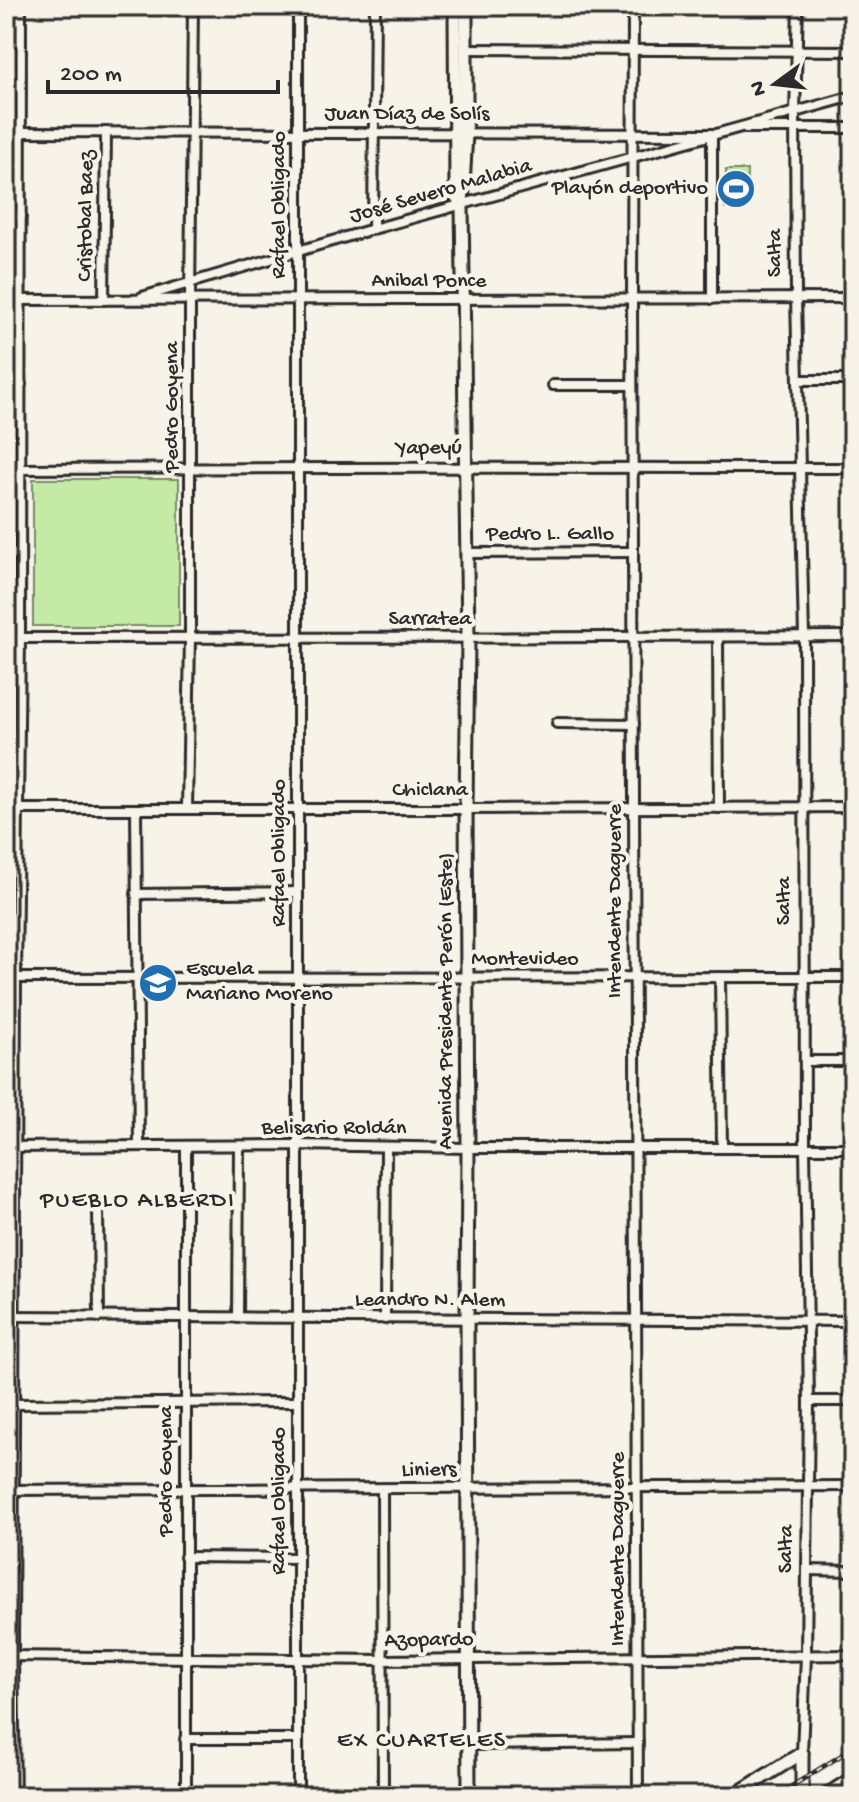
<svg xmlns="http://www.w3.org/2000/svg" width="859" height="1802" font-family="'Gochi Hand',sans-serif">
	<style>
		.green { fill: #c4eaa5; stroke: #788a68; stroke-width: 2 }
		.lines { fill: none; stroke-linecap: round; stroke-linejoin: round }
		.minor-casing { stroke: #2b2b2b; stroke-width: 14 }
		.secondary-casing { stroke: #2b2b2b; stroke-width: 17 }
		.minor { stroke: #f7f3e8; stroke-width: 8 }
		.secondary { stroke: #f7f3e8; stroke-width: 11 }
		.rail-casing { stroke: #2b2b2b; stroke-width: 5 }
		.rail { stroke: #f7f3e8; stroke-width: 2; stroke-dasharray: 6; stroke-linecap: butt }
		.labels { text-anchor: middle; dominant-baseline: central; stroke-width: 8; stroke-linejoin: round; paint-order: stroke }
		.street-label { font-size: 22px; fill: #2b2b2b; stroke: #f7f3e8 }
		.poi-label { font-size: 22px; fill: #2b2b2b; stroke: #f7f3e8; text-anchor: end }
		.neighbourhood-label { font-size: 24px; letter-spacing: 2px; fill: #2b2b2b; stroke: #f7f3e8 }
	</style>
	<rect width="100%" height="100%" fill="#f7f3e8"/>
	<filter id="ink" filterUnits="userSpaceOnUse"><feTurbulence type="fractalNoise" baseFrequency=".0125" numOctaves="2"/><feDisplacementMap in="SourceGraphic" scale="16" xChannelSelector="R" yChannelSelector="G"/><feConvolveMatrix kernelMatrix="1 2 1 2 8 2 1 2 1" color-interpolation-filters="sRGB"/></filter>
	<g filter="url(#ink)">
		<g class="green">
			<path d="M 726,170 L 747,170 L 746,208 L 725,208 Z"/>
			<rect x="33" y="479" width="146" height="147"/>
		</g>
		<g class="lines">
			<g class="minor-casing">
				<g id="minor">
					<path d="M 298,6 L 298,1796"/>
					<path d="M 633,6 L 632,299 L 638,1796"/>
					<path d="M 798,6 L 795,112 L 796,298 L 804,637 L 805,1147 L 809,1401 L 806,1655 L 802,1753"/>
					<path d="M 466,49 L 853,51"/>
					<path d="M 746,128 L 853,128"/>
					<path d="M 6,132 L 712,134 L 712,299"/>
					<path d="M 6,216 L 21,216"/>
					<path d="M 373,229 L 375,6"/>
					<path d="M 142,297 L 373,229 L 853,96"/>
					<path d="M 6,300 L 853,298"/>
					<path d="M 104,300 L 106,132"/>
					<path d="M 798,380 L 853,380"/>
					<path d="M 6,384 L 21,384"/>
					<path d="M 553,385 L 632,385"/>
					<path d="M 6,469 C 288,468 571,467 853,468"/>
					<path d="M 467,553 L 633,552"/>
					<path d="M 6,554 L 19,554"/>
					<path d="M 718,637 L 719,808"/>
					<path d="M 6,638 C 288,638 571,638 853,636"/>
					<path d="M 557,723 L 634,724"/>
					<path d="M 6,809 L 466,809 L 853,807"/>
					<path d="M 136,809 L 139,1146"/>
					<path d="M 187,809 L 190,637 L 190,299 L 193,6"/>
					<path d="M 136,894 L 298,892"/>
					<path d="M 720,977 L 722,1147"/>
					<path d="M 6,978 L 853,977"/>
					<path d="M 805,1061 L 853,1061"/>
					<path d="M 186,1146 L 186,1796"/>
					<path d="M 6,1147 L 298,1145 L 468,1148 L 853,1148"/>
					<path d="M 98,1206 L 99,1317"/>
					<path d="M 6,1316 L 853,1321"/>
					<path d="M 238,1318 L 239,1146"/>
					<path d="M 385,1319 L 386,1147"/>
					<path d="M 809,1401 L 853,1401"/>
					<path d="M 15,1404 L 298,1402"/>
					<path d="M 6,1490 L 853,1486"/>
					<path d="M 382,1490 L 383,1796"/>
					<path d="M 185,1557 L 298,1558"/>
					<path d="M 807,1570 L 853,1571"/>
					<path d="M 6,1656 L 383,1660 L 853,1655"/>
					<path d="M 185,1739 L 298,1739"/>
					<path d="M 469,1745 L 638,1743"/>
					<path d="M 15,1796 L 13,1656 L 16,978 L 20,638 L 21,6"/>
				</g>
			</g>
			<g class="secondary-casing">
				<g id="secondary">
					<path d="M 455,6 L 456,196 L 462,205"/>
					<path d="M 466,6 L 466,133 L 462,205 L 468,639 L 466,809 L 468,1148 L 467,1319 L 469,1796"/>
					<path d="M 733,1796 L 802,1753"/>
					<path d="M 802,1796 L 802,1753"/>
					<path d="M 825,1796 L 853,1778"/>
					<path d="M 841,1796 L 853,1788"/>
				</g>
			</g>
			<use href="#minor" class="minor"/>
			<use href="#secondary" class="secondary"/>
			<g class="rail-casing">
				<path id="rail" d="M 776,1796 L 853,1748"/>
			</g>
			<use href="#rail" class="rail"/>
		</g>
	</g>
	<defs>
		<g id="stadium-disc" transform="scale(2)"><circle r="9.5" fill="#1f6fb2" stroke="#f7f3e8"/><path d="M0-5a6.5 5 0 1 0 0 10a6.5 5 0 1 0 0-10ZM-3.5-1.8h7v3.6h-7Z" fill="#fff"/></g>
		<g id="school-disc" transform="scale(2)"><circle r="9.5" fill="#1f6fb2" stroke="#f7f3e8"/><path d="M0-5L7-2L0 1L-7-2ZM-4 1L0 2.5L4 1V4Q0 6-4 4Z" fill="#fff"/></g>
	</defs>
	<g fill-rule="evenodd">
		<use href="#stadium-disc" x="736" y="189"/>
		<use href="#school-disc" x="158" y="983"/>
	</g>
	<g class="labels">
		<g class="street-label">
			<text x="407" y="115">Juan Díaz de Solís</text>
			<text transform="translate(441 192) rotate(-16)">José Severo Malabia</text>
			<text transform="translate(280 205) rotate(-90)">Rafael Obligado</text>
			<text transform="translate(87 216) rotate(-89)">Cristobal Baez</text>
			<text transform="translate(776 253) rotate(-90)">Salta</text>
			<text x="429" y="282">Anibal Ponce</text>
			<text transform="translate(173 407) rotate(-90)">Pedro Goyena</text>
			<text transform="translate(429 449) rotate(-1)">Yapeyú</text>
			<text x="550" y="535">Pedro L. Gallo</text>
			<text x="430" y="620">Sarratea</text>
			<text x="430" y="791">Chiclana</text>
			<text transform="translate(280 853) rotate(-90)">Rafael Obligado</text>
			<text transform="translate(616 901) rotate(-90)">Intendente Daguerre</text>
			<text transform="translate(785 901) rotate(-90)">Salta</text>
			<text x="525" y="960">Montevideo</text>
			<text transform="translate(447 1001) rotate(-90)">Avenida Presidente Perón (Este)</text>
			<text x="334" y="1129">Belisario Roldán</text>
			<text x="430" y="1301">Leandro N. Alem</text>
			<text transform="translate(167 1471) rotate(-90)">Pedro Goyena</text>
			<text transform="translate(429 1471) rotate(-1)">Liniers</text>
			<text transform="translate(280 1501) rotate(-90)">Rafael Obligado</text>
			<text transform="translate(619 1549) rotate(-90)">Intendente Daguerre</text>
			<text transform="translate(787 1549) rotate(-89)">Salta</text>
			<text transform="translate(429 1641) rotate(-1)">Azopardo</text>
		</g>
		<g class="poi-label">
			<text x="708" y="189">Playón deportivo</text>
			<text x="186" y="970" text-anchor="start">Escuela<tspan x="186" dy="25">Mariano Moreno</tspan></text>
		</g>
		<g class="neighbourhood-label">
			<text x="138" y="1201">PUEBLO ALBERDI</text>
			<text x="422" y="1741">EX CUARTELES</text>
		</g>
	</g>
	<rect width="859" height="1802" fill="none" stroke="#f7f3e8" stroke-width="32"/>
	<rect x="16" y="16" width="827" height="1770" fill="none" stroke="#2b2b2b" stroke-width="3" filter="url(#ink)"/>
	<g transform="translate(775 84) rotate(255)" stroke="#f7f3e8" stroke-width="6" paint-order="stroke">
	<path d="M0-6L14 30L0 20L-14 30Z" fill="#2b2b2b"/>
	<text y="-12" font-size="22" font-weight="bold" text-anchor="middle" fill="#2b2b2b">N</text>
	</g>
	<path d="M48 80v12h230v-12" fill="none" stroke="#2b2b2b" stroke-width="4"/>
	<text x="60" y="80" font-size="24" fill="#2b2b2b" stroke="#f7f3e8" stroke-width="6" paint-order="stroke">200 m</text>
</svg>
